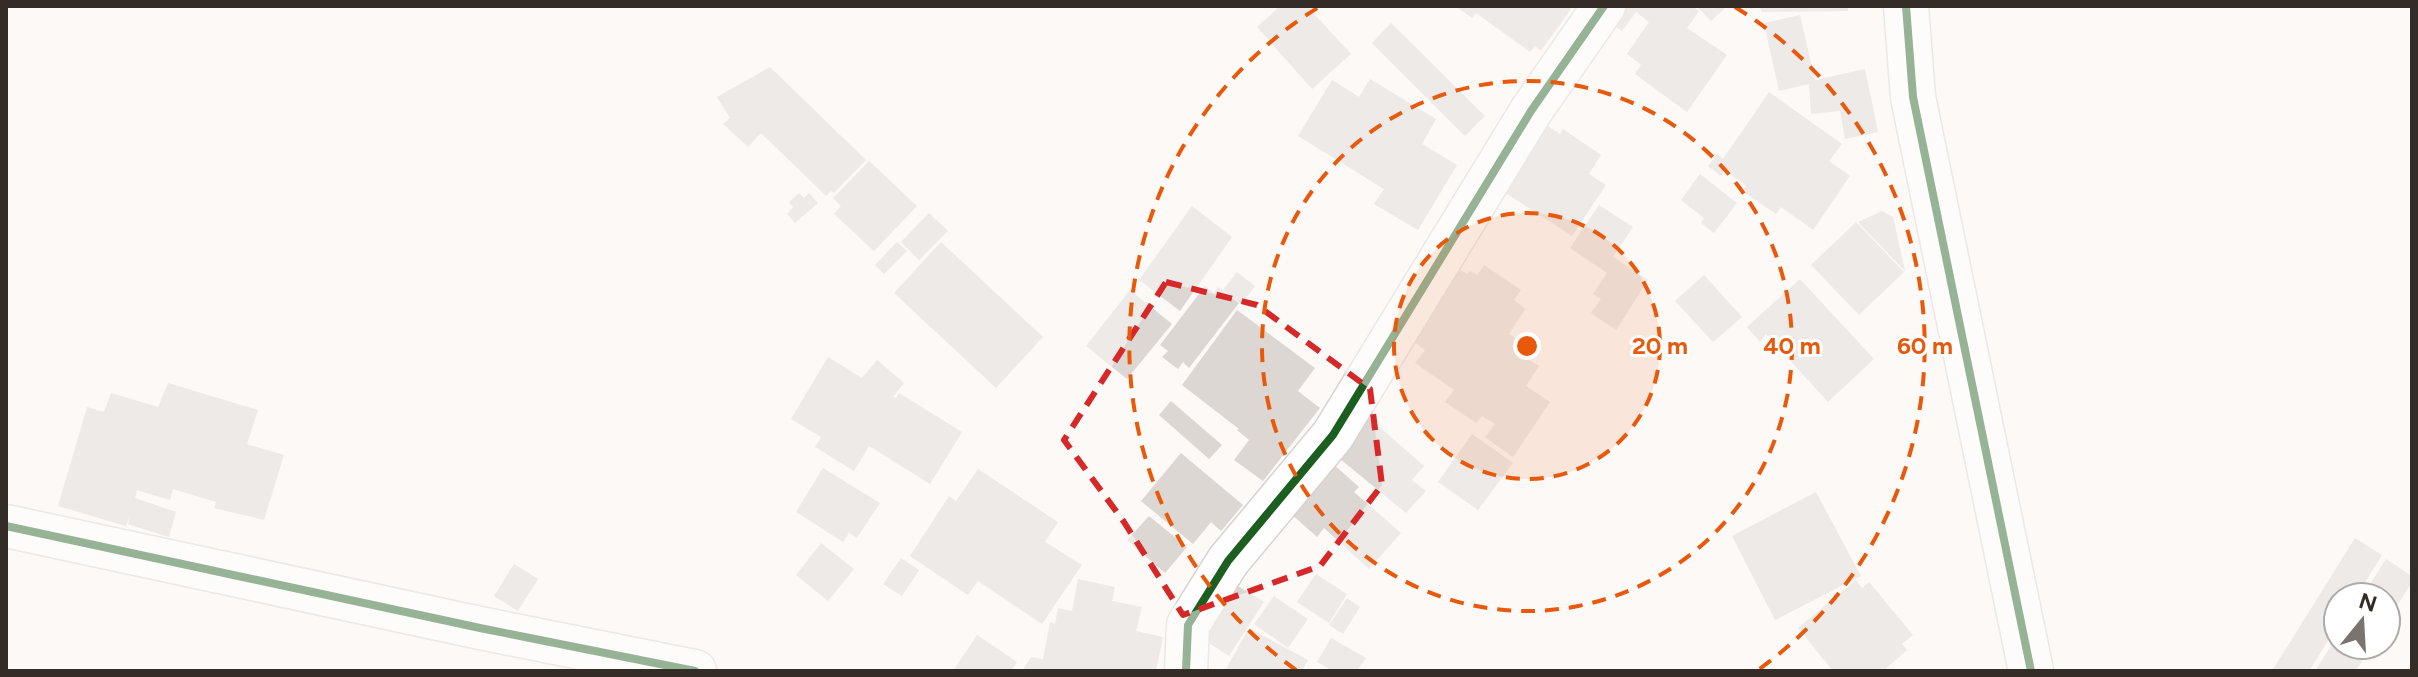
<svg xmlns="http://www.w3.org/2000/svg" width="2418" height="677" font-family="Figtree,sans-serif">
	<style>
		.building { fill: #dcd7d3 }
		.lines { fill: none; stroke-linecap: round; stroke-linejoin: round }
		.street-casing { stroke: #d8d3cf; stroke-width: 45 }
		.secondary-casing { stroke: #d8d3cf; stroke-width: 47 }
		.street { stroke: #fffefe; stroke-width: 42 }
		.secondary { stroke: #fffefe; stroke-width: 44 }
		.cycleway-casing { stroke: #fff; stroke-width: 13 }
		.cycleway { stroke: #1b5e20; stroke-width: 8 }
		.marked { fill: none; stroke: #d62828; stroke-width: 6; stroke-dasharray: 16 10; stroke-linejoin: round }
		.ring { fill: none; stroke: #e8590c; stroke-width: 4; stroke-dasharray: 14 10 }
		.centre { fill: #e8590c; stroke: #fff; stroke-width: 4 }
		.ring-label { font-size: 24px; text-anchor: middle; font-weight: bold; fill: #e8590c; stroke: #fff; stroke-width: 6; stroke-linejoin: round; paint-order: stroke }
	</style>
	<rect width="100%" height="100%" fill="#fcf9f7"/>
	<g class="building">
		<path d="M 1280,6 L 1307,6 L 1351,54 L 1312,89 L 1257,27 Z"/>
		<path d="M 1455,6 L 1573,6 L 1541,51 L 1535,46 L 1530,52 L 1476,13 L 1472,18 Z"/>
		<path d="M 1619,6 L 1692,6 L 1699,11 L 1687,28 L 1727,55 L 1687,112 L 1635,74 L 1641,65 L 1627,54 L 1649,22 L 1636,12 L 1622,31 L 1608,21 Z"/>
		<path d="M 1696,6 L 1727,6 L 1711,21 Z"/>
		<path d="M 1759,6 L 1848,6 L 1848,11 L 1762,12 Z"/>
		<path d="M 1800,15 L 1815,80 L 1865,69 L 1878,132 L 1845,139 L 1840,111 L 1811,114 L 1809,84 L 1779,91 L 1764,23 Z"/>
		<path d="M 1391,23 L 1485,116 L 1465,136 L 1372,43 Z"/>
		<path d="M 770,67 L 866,160 L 834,193 L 831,191 L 826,196 L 761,133 L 748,147 L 723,124 L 730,118 L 717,97 Z"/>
		<path d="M 1370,79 L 1436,119 L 1422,144 L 1457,165 L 1418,230 L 1374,204 L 1384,189 L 1298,136 L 1332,80 L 1359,97 Z"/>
		<path d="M 1769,92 L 1842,144 L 1829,161 L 1850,176 L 1813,230 L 1781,207 L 1776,214 L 1742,191 L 1746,186 L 1725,170 L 1721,176 L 1708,166 L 1717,154 L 1723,159 Z"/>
		<path d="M 1534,117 L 1560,134 L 1563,129 L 1601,155 L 1589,174 L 1606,185 L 1572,236 L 1490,183 Z"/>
		<path d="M 869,161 L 917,206 L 874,251 L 834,214 L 841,206 L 833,198 Z"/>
		<path d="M 1700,174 L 1737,203 L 1714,233 L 1701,223 L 1704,218 L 1681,200 Z"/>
		<path d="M 799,193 L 804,198 L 809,193 L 818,203 L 795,223 L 787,214 L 793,207 L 789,202 Z"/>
		<path d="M 1599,205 L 1633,227 L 1613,257 L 1648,280 L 1616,330 L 1591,313 L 1601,299 L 1593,294 L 1607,273 L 1570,248 Z"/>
		<path d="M 1192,206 L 1232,237 L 1180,311 L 1139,280 Z"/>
		<path d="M 1882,211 L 1893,217 L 1905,271 L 1858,222 Z"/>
		<path d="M 929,213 L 948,231 L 919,260 L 901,242 Z"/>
		<path d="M 1856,222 L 1904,272 L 1859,315 L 1811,265 Z"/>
		<path d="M 897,242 L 907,251 L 884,274 L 875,265 Z"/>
		<path d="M 941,242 L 1043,337 L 996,388 L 894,293 Z"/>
		<path d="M 1450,264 L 1467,274 L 1470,271 L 1477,275 L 1484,265 L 1521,290 L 1514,300 L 1525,309 L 1509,334 L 1534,350 L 1528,359 L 1539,366 L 1526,386 L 1550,402 L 1513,457 L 1485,437 L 1495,424 L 1482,416 L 1476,423 L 1445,402 L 1454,390 L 1415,363 L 1425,350 L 1404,335 Z"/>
		<path d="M 1237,272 L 1255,286 L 1242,304 L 1223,290 Z"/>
		<path d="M 1704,275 L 1742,317 L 1713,342 L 1675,301 Z"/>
		<path d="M 1800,279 L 1874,359 L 1828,402 L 1766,334 L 1760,342 L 1747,327 Z"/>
		<path d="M 1205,286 L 1214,293 L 1218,287 L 1239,303 L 1189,368 L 1183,362 L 1178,369 L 1162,357 L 1168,351 L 1160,345 Z"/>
		<path d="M 1130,290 L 1172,324 L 1127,379 L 1086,346 Z"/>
		<path d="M 1237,310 L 1315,368 L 1298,391 L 1320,408 L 1263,481 L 1234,460 L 1249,440 L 1237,430 L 1239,429 L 1182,385 Z"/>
		<path d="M 828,357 L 862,378 L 877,360 L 904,383 L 893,397 L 896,398 L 899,393 L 962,432 L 930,484 L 869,446 L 854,471 L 815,447 L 821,437 L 791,419 Z"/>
		<path d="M 168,383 L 258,410 L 247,444 L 284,455 L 264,520 L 214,508 L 216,502 L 173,489 L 170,500 L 137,490 L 135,498 L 176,512 L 169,537 L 128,524 L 130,515 L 126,526 L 58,506 L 87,407 L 104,412 L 111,393 L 158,407 Z"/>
		<path d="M 1171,401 L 1222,445 L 1209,459 L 1159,415 Z"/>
		<path d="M 1367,416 L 1424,466 L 1412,480 L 1426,491 L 1406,513 L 1334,454 Z"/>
		<path d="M 1472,434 L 1513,463 L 1478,510 L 1438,482 Z"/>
		<path d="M 1181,453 L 1243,505 L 1221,531 L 1211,522 L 1193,544 L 1141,501 Z"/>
		<path d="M 1333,464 L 1359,487 L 1354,492 L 1401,533 L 1369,569 L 1324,528 L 1317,537 L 1290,513 Z"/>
		<path d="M 823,468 L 880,503 L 857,538 L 849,533 L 843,542 L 796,512 Z"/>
		<path d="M 978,469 L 1058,522 L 1045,542 L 1082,565 L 1042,624 L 978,581 L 968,595 L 910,556 L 949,496 L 956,501 Z"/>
		<path d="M 1816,492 L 1861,576 L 1775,620 L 1732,536 Z"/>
		<path d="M 1149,516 L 1187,547 L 1165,573 L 1127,540 Z"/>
		<path d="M 2355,538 L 2382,555 L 2356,597 L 2338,597 L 2338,625 L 2309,671 L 2272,671 Z"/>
		<path d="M 821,543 L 854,569 L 828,601 L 796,575 Z"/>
		<path d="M 901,558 L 919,570 L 902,596 L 883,584 Z"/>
		<path d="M 2386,559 L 2412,576 L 2412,582 L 2386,623 L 2386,597 L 2362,597 Z"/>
		<path d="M 514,564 L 538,579 L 518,611 L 494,596 Z"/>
		<path d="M 1316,574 L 1347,594 L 1329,623 L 1297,602 Z"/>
		<path d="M 1078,579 L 1115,587 L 1112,601 L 1142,607 L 1136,631 L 1163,637 L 1156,671 L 1022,671 L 1031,657 L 1043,659 L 1050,622 L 1055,624 L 1058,608 L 1072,611 Z"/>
		<path d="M 1856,580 L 1862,588 L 1869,582 L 1913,635 L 1902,644 L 1907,650 L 1883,671 L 1833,671 L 1798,628 Z"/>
		<path d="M 1238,586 L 1264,602 L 1229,656 L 1204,640 Z"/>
		<path d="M 1274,596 L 1308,619 L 1288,648 L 1254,624 Z"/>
		<path d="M 1347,598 L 1360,607 L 1343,634 L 1329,625 Z"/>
		<path d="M 1249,628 L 1308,660 L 1302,671 L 1226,669 Z"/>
		<path d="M 977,635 L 1017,662 L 1011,671 L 953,671 Z"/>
		<path d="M 2338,635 L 2338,645 L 2372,645 L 2356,671 L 2315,671 Z"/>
		<path d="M 1331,638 L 1366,658 L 1357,671 L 1333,671 L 1317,662 Z"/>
	</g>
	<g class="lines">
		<g class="street-casing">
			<g id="street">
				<path d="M 6,526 L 480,628 L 695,671"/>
				<path d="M 1186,671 L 1188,625 L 1228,561 L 1333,435 L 1531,111 L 1604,6"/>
			</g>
		</g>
		<g class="secondary-casing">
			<path id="secondary" d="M 1906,6 L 1913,97 L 2031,671"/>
		</g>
		<use href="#street" class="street"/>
		<use href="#secondary" class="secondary"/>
		<g class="cycleway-casing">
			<g id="cycleway">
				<path d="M 1906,6 L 1913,97 L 2031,671"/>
				<path d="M 6,526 L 480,628 L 695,671"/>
				<path d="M 1186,671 L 1188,625 L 1228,561 L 1333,435 L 1531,111 L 1604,6"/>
			</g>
		</g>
		<use href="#cycleway" class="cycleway"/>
	</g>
	<path d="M0 0H2418V677H0ZM 1166,282 L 1257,305 L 1370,389 L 1382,485 L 1320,566 L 1183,615 L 1124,522 L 1064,440 Z" fill="#fcf9f7" fill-opacity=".55" fill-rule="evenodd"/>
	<path class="marked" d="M 1166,282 L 1257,305 L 1370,389 L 1382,485 L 1320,566 L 1183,615 L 1124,522 L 1064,440 Z"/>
	<circle cx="1527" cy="346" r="133" fill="#e8590c" fill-opacity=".12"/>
	<g class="ring">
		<circle cx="1527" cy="346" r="133"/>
		<circle cx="1527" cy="346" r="265"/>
		<path d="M1296 670A398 398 0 0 1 1319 7M1735 7A398 398 0 0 1 1758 670"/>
	</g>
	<circle cx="1527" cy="346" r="12" class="centre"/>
	<g class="ring-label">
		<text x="1660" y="354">20 m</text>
		<text x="1792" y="354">40 m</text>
		<text x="1925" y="354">60 m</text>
	</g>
	<rect width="2418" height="677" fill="none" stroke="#342d27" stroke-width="16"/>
	<g transform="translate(2362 621) rotate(18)"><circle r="38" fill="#ffffff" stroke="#aeaba9" stroke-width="2"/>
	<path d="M0-6L14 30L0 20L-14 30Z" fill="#7a7470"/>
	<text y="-12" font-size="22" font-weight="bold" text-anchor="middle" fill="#342d27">N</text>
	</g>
</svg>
